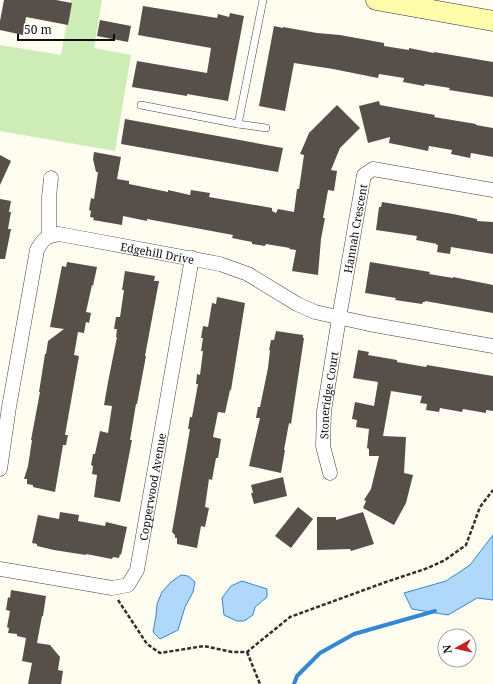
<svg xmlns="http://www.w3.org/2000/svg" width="493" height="684" font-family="'Noto Serif',serif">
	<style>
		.green { fill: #ceecb6 }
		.water { fill: #b0d8fa; stroke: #3288d6 }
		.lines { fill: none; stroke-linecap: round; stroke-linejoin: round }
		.stream { stroke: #3288d6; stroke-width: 4 }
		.building { fill: #57504a }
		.lane-casing { stroke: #414141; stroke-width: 8 }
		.street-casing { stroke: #414141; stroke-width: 15 }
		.secondary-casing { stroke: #303030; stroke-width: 21 }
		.path { stroke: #303030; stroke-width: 2.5; stroke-dasharray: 4 2; stroke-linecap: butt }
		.lane { stroke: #fff; stroke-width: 7 }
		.street { stroke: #fff; stroke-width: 14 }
		.secondary { stroke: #fffcaa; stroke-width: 20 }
		.labels { text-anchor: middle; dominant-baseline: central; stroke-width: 4; stroke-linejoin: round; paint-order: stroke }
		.street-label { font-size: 11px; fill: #0e0e0e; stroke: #fff }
	</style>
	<rect width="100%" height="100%" fill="#fffdef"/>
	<path class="green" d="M 71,0 L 102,0 L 94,48 L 131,55 L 115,151 L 0,131 L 0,45 L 61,55 Z"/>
	<g class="water">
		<path d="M 493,535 L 493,600 L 477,598 L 448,615 L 412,609 L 404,593 L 446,581 L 470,565 Z"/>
		<path d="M 181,575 L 188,576 L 195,582 L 193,592 L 185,607 L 178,630 L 160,639 L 153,632 L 156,616 L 157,604 L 162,592 L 171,582 Z"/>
		<path d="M 242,581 L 267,589 L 267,597 L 255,607 L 253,615 L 244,621 L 237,621 L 224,615 L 222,598 L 231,586 Z"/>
	</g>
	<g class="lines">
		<path class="stream" d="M 294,684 L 297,676 L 320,653 L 354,634 L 435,611"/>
	</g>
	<g class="building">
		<path d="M 4,0 L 56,0 L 72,3 L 68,25 L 26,17 L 23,35 L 0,30 L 0,21 Z"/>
		<path d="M 143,6 L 217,18 L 218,14 L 229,17 L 230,13 L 244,16 L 228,101 L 187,94 L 187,96 L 132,87 L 137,61 L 207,73 L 211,48 L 138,35 Z"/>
		<path d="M 100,20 L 131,26 L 128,42 L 97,36 Z"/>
		<path d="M 274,26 L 283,28 L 283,27 L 317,33 L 340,35 L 384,43 L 384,46 L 409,50 L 409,48 L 434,53 L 434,52 L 493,62 L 493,97 L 449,90 L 450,88 L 425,84 L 424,86 L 403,82 L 404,78 L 379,74 L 378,78 L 333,69 L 294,63 L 285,111 L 259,106 Z"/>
		<path d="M 379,101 L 380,105 L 435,115 L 434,117 L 476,124 L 476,125 L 493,128 L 493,157 L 471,153 L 470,158 L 451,154 L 452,150 L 429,146 L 428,151 L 409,147 L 389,143 L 390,137 L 368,143 L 359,106 Z"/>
		<path d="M 337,105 L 360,128 L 340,148 L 331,170 L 337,171 L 334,191 L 328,190 L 323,218 L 325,218 L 321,239 L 318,275 L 292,271 L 296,250 L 289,249 L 290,248 L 266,244 L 265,246 L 252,244 L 252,242 L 232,238 L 233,235 L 147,219 L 147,221 L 123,216 L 122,225 L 93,220 L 94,218 L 90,217 L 91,211 L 89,210 L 91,198 L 94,199 L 98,172 L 96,172 L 93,159 L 94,152 L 121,157 L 117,179 L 129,181 L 129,184 L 168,192 L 168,190 L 190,195 L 191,190 L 210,193 L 209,197 L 272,208 L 272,211 L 276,213 L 278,209 L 294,212 L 297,189 L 299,189 L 304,155 L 300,154 L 309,133 Z"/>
		<path d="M 125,119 L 283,148 L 278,172 L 121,144 Z"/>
		<path d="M 0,155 L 11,161 L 0,185 Z"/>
		<path d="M 0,199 L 11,201 L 9,212 L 11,212 L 8,229 L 11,229 L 5,259 L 0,259 Z"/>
		<path d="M 382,202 L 453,214 L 477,219 L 477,221 L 493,222 L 493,254 L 451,247 L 450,254 L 437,252 L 438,245 L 436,245 L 437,244 L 416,240 L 417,236 L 376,230 L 379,207 L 381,207 Z"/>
		<path d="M 67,262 L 97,267 L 93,286 L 92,285 L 86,312 L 91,313 L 89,323 L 86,322 L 84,333 L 78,332 L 74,355 L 79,356 L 65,435 L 68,435 L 66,445 L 63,445 L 55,492 L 33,487 L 33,485 L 27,484 L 27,479 L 24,479 L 28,466 L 32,440 L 31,440 L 40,392 L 39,392 L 45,354 L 46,354 L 48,341 L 64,329 L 50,327 L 62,266 L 66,267 Z"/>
		<path d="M 370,262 L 430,272 L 429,274 L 453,278 L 453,277 L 493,285 L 493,313 L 425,301 L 425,302 L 423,302 L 422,304 L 395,300 L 396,298 L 365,293 Z"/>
		<path d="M 125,271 L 155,276 L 154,281 L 159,281 L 145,356 L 146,356 L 137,404 L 136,404 L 130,440 L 132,440 L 120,502 L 94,497 L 97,475 L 92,474 L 93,466 L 91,465 L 93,454 L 95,454 L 100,431 L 108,433 L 112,406 L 104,405 L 108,382 L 117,337 L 116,337 L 117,329 L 114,329 L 116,317 L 120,317 L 124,290 L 122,290 Z"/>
		<path d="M 217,297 L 245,303 L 231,390 L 230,390 L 225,413 L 218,412 L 213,437 L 221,439 L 218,458 L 216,458 L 212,480 L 209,479 L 205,507 L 209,508 L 205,527 L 201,526 L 197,548 L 177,544 L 177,538 L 175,538 L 175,535 L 172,532 L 190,429 L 188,429 L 190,417 L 192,417 L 198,384 L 196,384 L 197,374 L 200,375 L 203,351 L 201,351 L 203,338 L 201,338 L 203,326 L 208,327 L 212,303 L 216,304 Z"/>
		<path d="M 276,331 L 303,335 L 303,338 L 304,338 L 291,424 L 289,423 L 284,450 L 285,450 L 281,473 L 249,466 L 260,418 L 256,418 L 258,407 L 260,407 L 268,368 L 270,350 L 269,350 L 271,340 L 274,340 Z"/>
		<path d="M 358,350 L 369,352 L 368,355 L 397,360 L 397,362 L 426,367 L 427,365 L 493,376 L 493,411 L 486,410 L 486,413 L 463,409 L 462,412 L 440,408 L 439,412 L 426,410 L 427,404 L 420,403 L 422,396 L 391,391 L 383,436 L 406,437 L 404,473 L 413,475 L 406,503 L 394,525 L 363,508 L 366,501 L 364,500 L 371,489 L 379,456 L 369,456 L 369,449 L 367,448 L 369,429 L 356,427 L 357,420 L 352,419 L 355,402 L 374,406 L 378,382 L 353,378 Z"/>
		<path d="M 283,477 L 287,496 L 254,504 L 251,493 L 253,493 L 251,485 Z"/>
		<path d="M 298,507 L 313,519 L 291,548 L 275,536 Z"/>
		<path d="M 60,512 L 79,515 L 78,521 L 105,526 L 106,522 L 127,527 L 121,555 L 120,554 L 119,558 L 113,557 L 112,559 L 86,554 L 86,555 L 54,550 L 37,546 L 37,544 L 32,543 L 38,515 L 59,519 Z"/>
		<path d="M 363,512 L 374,544 L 351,551 L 350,549 L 317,550 L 317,517 L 336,517 L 336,520 Z"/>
		<path d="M 11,590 L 46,596 L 43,616 L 42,616 L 37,643 L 50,645 L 60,657 L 58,670 L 63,671 L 61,684 L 28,684 L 32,663 L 22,661 L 26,638 L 17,636 L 17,634 L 8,633 L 9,628 L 7,627 L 10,611 L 6,610 L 8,597 L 10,598 Z"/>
	</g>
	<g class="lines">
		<g class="lane-casing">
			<g id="lane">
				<path d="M 141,105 L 238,124 L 266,128"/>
				<path d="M 238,124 L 263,0"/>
			</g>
		</g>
		<g class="street-casing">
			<g id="street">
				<path d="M 49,236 L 49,197 L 51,178"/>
				<path id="s1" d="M 0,469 L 9,407 L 37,250 C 43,239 46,236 59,234 L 220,264 L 248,274 L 297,304 L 315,312 L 369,324 L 493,346"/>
				<path id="s2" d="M 330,473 L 323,446 L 324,411 L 339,318 L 364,175 L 373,169 L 493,190"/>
				<path id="s3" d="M 0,569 L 112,588 L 128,585 L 137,570 L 192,258"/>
			</g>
		</g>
		<g class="secondary-casing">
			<path id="secondary" d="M 376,0 L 493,21"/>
		</g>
		<g class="path">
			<path d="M 118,600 L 147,644 L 160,653 L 204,646 L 232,652 L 247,652 L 290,617 L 386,582 L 428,568 L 445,560 L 466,545 L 480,507 L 493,490"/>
			<path d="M 247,652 L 260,684"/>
		</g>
		<use href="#lane" class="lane"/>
		<use href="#street" class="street"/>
		<use href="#secondary" class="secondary"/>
	</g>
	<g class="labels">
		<g class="street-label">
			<text stroke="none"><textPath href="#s2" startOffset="248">Hannah Crescent</textPath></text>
			<text stroke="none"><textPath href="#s1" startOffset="351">Edgehill Drive</textPath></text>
			<text stroke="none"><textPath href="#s2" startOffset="79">Stoneridge Court</textPath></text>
			<text stroke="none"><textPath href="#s3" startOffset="232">Copperwood Avenue</textPath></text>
		</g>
	</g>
	<g transform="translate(457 648) rotate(262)"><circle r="19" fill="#ffffff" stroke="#9f9f9f"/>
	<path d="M0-3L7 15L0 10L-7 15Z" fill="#c7221d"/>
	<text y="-6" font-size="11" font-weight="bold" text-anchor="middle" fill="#0e0e0e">N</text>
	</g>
	<path d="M18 34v6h96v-6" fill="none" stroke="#0e0e0e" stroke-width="2"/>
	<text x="24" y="34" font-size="12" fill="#0e0e0e" stroke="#ffffff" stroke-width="3" paint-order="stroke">50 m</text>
</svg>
